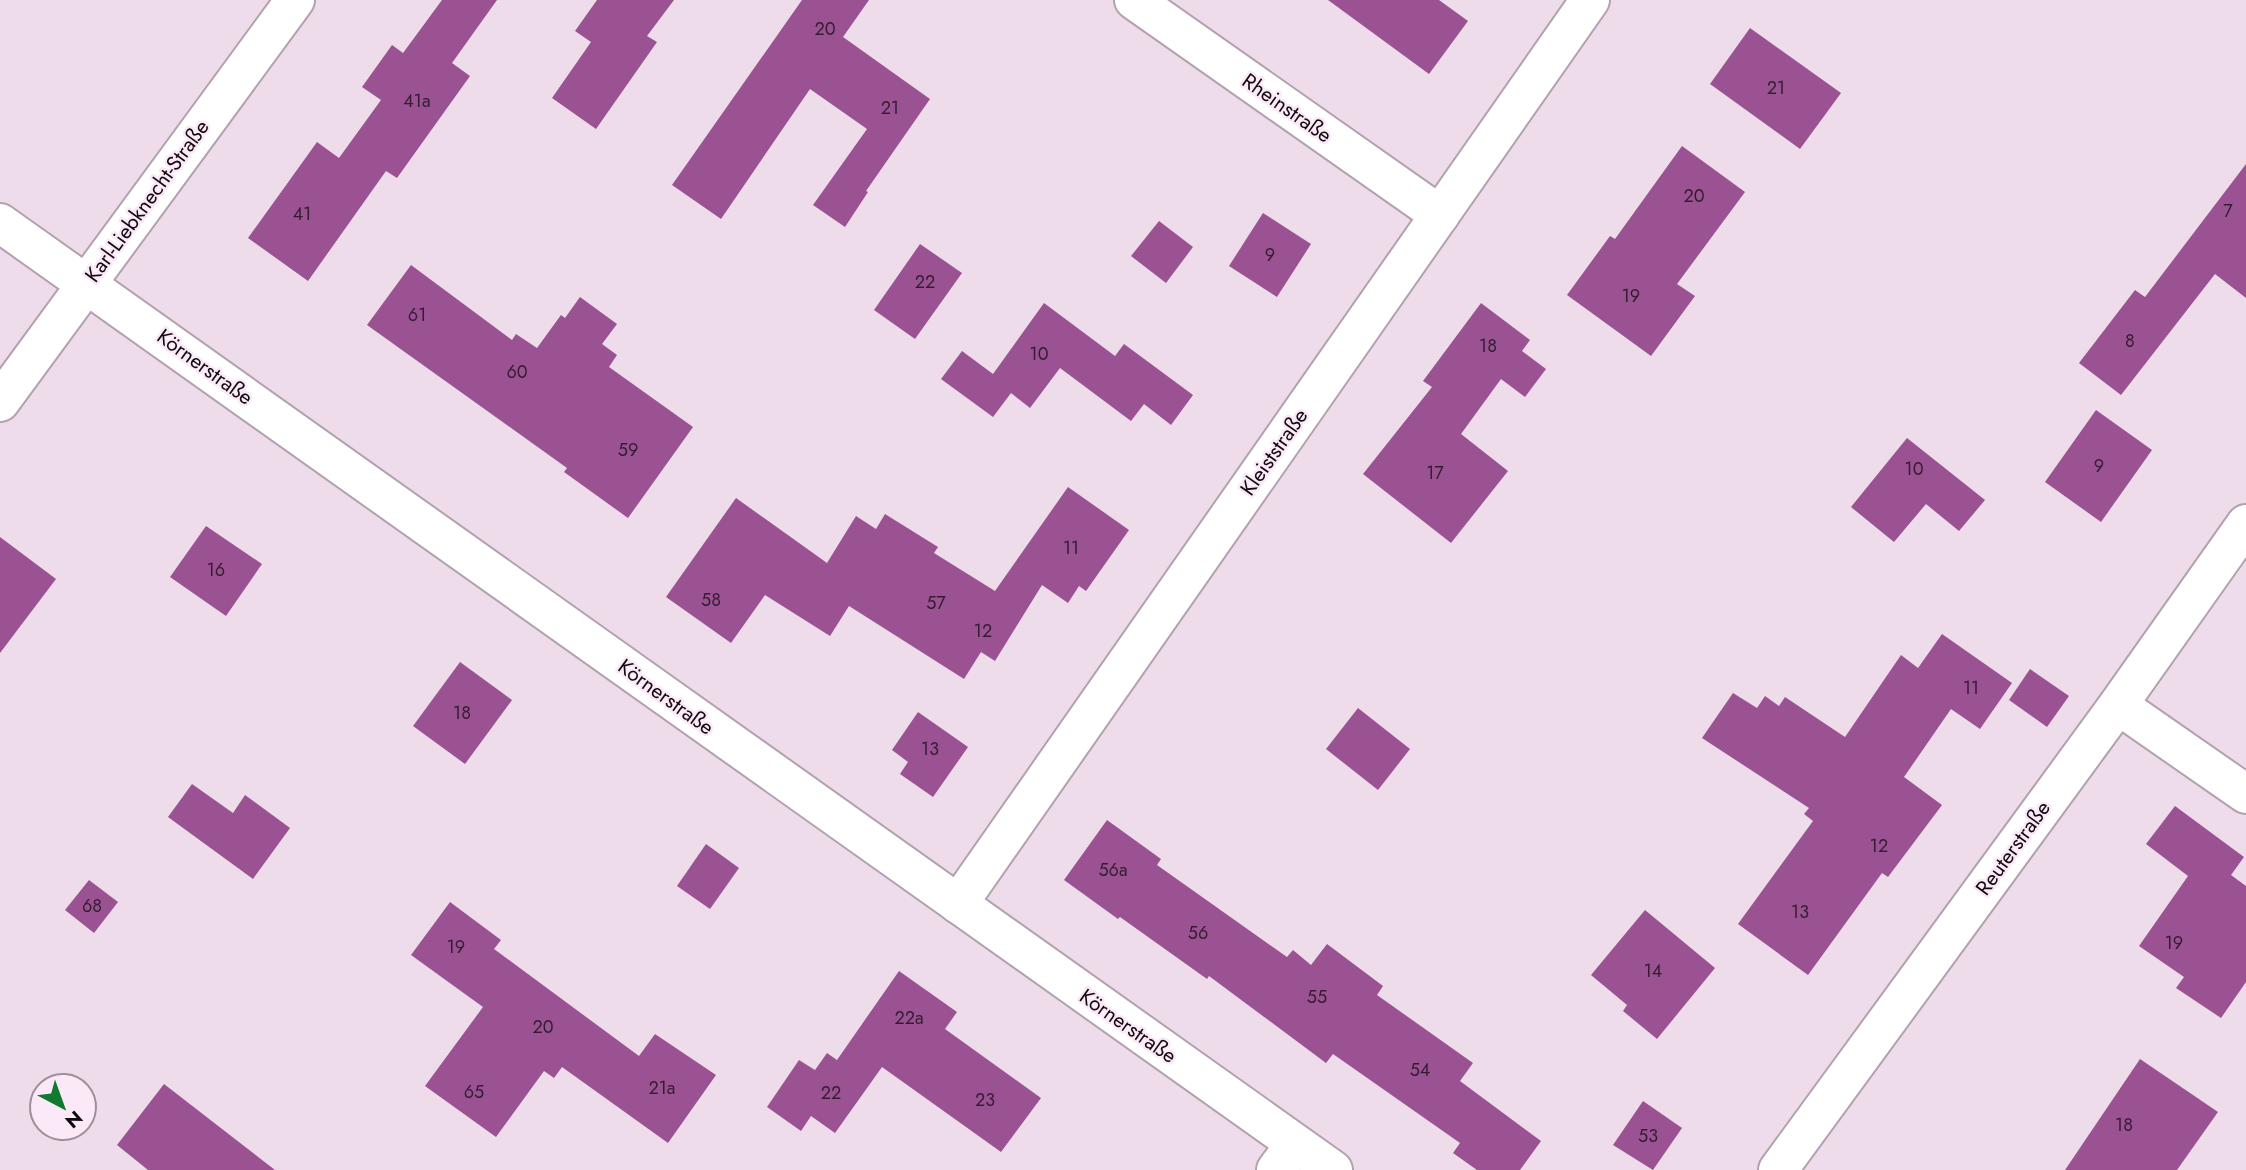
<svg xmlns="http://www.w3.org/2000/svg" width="2246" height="1170" font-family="Jost,sans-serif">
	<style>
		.building { fill: #9b5293 }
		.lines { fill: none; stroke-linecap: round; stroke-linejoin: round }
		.street-casing { stroke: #b2a1af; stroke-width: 42 }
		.secondary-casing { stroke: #b2a1af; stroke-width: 42 }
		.street { stroke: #fff; stroke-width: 38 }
		.secondary { stroke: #fff; stroke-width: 38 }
		.labels { text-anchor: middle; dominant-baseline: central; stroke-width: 5; stroke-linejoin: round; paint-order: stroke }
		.number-label { font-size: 18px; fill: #341d31 }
		.street-label { font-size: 21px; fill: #110b10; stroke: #fbe9f8 }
	</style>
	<rect width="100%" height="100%" fill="#eedceb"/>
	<g class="building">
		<path d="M 442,0 L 497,0 L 452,63 L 470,76 L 397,178 L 386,171 L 308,281 L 248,238 L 317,142 L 339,158 L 381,100 L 362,87 L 392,45 L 403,53 Z"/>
		<path d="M 597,0 L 674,0 L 647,36 L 657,42 L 596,129 L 552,98 L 591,42 L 575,31 Z"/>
		<path d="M 802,0 L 869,0 L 843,37 L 930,99 L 866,191 L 868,192 L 845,227 L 813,205 L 867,129 L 810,89 L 721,219 L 672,185 Z"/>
		<path d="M 1328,0 L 1439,0 L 1468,21 L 1429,74 Z"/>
		<path d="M 1750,28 L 1841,93 L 1800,149 L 1710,84 Z"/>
		<path d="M 1682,146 L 1745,192 L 1677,284 L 1695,296 L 1651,356 L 1567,295 L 1610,236 L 1615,239 Z"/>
		<path d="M 2246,164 L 2246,298 L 2215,274 L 2121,395 L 2079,363 L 2135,290 L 2145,297 Z"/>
		<path d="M 1263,213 L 1311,244 L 1277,297 L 1229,266 Z"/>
		<path d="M 1159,221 L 1193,247 L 1166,283 L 1131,256 Z"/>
		<path d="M 920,244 L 962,273 L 915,339 L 874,310 Z"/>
		<path d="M 411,265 L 512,340 L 516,334 L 537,348 L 561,315 L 565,318 L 580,297 L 617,324 L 602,344 L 617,355 L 609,367 L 693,427 L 628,518 L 564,472 L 567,468 L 367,325 Z"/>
		<path d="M 1044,303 L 1115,356 L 1124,344 L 1193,395 L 1171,425 L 1144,404 L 1131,421 L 1060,368 L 1030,408 L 1011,393 L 993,417 L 941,379 L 962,351 L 993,374 Z"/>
		<path d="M 1481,303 L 1530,340 L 1522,351 L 1546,369 L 1525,397 L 1501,379 L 1461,434 L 1508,471 L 1451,543 L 1363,474 L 1432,387 L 1423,381 Z"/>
		<path d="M 2096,410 L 2152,450 L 2101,522 L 2045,482 Z"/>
		<path d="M 1907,438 L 1985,500 L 1959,531 L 1926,504 L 1894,542 L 1851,507 Z"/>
		<path d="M 1068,487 L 1129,530 L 1086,591 L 1079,586 L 1068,603 L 1042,585 L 995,661 L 981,652 L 964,679 L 849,606 L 830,636 L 765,595 L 731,643 L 666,597 L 736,498 L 827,563 L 856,516 L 876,529 L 885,514 L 938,547 L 934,553 L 995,591 Z"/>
		<path d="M 206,526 L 262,564 L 226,616 L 170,577 Z"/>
		<path d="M 0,537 L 56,579 L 0,653 Z"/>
		<path d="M 1942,634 L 2012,683 L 1980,729 L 1951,709 L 1904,777 L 1942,805 L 1888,877 L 1882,873 L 1808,975 L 1738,924 L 1813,821 L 1804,814 L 1809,808 L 1702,738 L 1733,693 L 1757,708 L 1765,696 L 1779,706 L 1785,697 L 1845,737 L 1901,655 L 1918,668 Z"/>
		<path d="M 460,662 L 512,700 L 465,764 L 413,726 Z"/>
		<path d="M 2030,669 L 2069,696 L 2047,727 L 2009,700 Z"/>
		<path d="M 1358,708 L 1410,749 L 1378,790 L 1326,749 Z"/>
		<path d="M 918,712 L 968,747 L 933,797 L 900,774 L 908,762 L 892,750 Z"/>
		<path d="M 192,784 L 233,813 L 245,795 L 290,828 L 253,879 L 168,817 Z"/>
		<path d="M 2175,806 L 2244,857 L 2231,875 L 2246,886 L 2246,982 L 2221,1018 L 2176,988 L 2184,977 L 2139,946 L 2188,876 L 2146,844 Z"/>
		<path d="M 1107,820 L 1161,859 L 1157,865 L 1287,957 L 1293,950 L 1311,965 L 1327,944 L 1383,986 L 1377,995 L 1473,1063 L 1460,1081 L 1541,1141 L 1520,1170 L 1477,1170 L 1453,1153 L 1460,1143 L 1333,1054 L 1326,1063 L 1209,976 L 1207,979 L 1120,917 L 1118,919 L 1064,880 Z"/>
		<path d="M 706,844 L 739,868 L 710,909 L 677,886 Z"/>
		<path d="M 89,880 L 118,902 L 94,933 L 65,910 Z"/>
		<path d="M 450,902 L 501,940 L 494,949 L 639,1056 L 655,1034 L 716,1075 L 668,1143 L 562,1067 L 554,1078 L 544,1071 L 496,1137 L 425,1086 L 483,1007 L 411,955 Z"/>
		<path d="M 1645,910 L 1715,968 L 1657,1039 L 1623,1011 L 1627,1005 L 1591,975 Z"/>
		<path d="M 899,971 L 957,1012 L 945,1029 L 1041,1098 L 1001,1152 L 882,1067 L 835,1133 L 811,1116 L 801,1131 L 767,1107 L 799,1060 L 815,1070 L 827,1053 L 837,1060 Z"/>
		<path d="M 2140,1059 L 2218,1112 L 2177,1170 L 2065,1170 Z"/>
		<path d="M 164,1084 L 275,1170 L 148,1170 L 117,1145 Z"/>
		<path d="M 1643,1101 L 1682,1128 L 1653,1170 L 1613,1145 Z"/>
	</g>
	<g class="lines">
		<g class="street-casing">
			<g id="street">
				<path d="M 1134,0 L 1440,215"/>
				<path d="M 0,223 L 1333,1170"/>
				<path d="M 2118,705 L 2246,794"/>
				<path d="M 958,904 L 1590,0"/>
				<path d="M 1276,1170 L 1295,1144"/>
				<path d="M 1778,1170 L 2118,705 L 2246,524"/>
			</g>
		</g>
		<g class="secondary-casing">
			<path id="secondary" d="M 0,402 L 295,0"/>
		</g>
		<use href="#street" class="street"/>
		<use href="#secondary" class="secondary"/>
	</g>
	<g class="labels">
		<g class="number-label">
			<text x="825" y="29">20</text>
			<text x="1776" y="88">21</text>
			<text x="417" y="101">41a</text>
			<text x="890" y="108">21</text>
			<text x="1694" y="196">20</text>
			<text x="2228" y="211">7</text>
			<text x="302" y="214">41</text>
			<text x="1270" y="255">9</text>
			<text x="925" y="282">22</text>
			<text x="1631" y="296">19</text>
			<text x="417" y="315">61</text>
			<text x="2130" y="341">8</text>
			<text x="1488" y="346">18</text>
			<text x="1039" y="354">10</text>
			<text x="517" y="372">60</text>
			<text x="628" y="450">59</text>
			<text x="2099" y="466">9</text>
			<text x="1914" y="469">10</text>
			<text x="1435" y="473">17</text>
			<text x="1071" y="548">11</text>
			<text x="216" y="570">16</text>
			<text x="711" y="600">58</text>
			<text x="936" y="603">57</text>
			<text x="983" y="631">12</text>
			<text x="1971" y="688">11</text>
			<text x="462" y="713">18</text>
			<text x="930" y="749">13</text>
			<text x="1879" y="846">12</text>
			<text x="1113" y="870">56a</text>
			<text x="92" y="906">68</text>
			<text x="1800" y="912">13</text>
			<text x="1198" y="933">56</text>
			<text x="2174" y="943">19</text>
			<text x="456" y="947">19</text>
			<text x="1653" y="971">14</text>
			<text x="1317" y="997">55</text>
			<text x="909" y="1018">22a</text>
			<text x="543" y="1027">20</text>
			<text x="1420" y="1070">54</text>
			<text x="662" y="1088">21a</text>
			<text x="474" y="1092">65</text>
			<text x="831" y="1093">22</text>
			<text x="985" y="1100">23</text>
			<text x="2124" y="1125">18</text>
			<text x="1648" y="1136">53</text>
		</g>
		<g class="street-label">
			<text transform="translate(1287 108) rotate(35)">Rheinstraße</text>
			<text transform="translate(147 201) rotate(-54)">Karl-Liebknecht-Straße</text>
			<text transform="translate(205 367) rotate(36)">Körnerstraße</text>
			<text transform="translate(1274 452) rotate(-55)">Kleiststraße</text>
			<text transform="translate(666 697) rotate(36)">Körnerstraße</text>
			<text transform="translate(2013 848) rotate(-54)">Reuterstraße</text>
			<text transform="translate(1128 1026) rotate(35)">Körnerstraße</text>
		</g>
	</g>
	<g transform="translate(63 1107) rotate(139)"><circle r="33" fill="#fbe9f8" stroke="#9d909b" stroke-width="2"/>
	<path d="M0-5L12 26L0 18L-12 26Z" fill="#117a2e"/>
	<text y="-10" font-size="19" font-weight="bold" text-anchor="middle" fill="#110b10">N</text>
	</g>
</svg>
